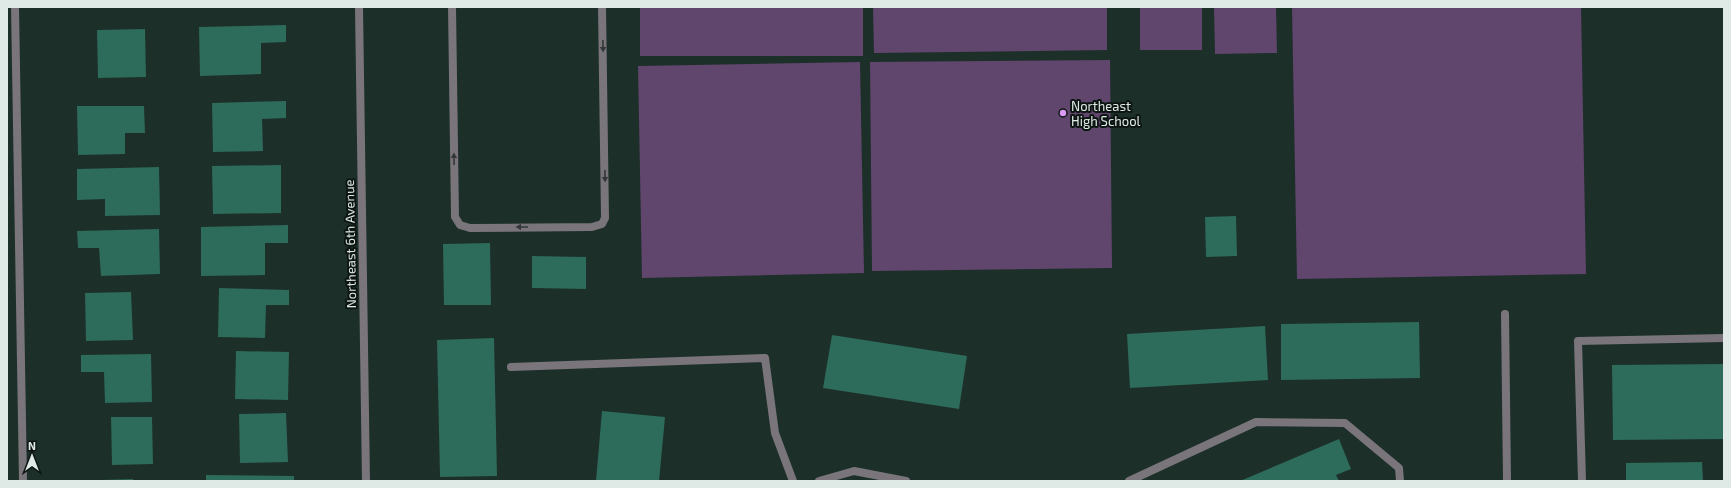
<svg xmlns="http://www.w3.org/2000/svg" width="1731" height="488" font-family="'Exo 2',sans-serif">
	<style>
		.green { fill: #60456d }
		.building { fill: #2d6b5a }
		.lines { fill: none; stroke-linecap: round; stroke-linejoin: round }
		.service { stroke: #79757b; stroke-width: 8 }
		.minor { stroke: #79757b; stroke-width: 8 }
		.tertiary { stroke: #79757b; stroke-width: 8 }
		.oneway { fill: #333737 }
		.poi-dot { fill: #da9af6; stroke: #0d1513; stroke-width: 1.5 }
		.labels { text-anchor: middle; dominant-baseline: central; stroke-width: 4; stroke-linejoin: round; paint-order: stroke }
		.poi-label { font-size: 13px; fill: #dfeae6; stroke: #0d1513; text-anchor: start }
		.street-label { font-size: 13px; fill: #dfeae6; stroke: #0d1513 }
	</style>
	<rect width="100%" height="100%" fill="#1d2f29"/>
	<g class="green">
		<rect x="640" y="7" width="223" height="49"/>
		<path d="M 873,7 L 1107,7 L 1107,50 L 874,53 Z"/>
		<rect x="1140" y="7" width="62" height="43"/>
		<path d="M 1214,7 L 1276,7 L 1277,53 L 1215,54 Z"/>
		<path d="M 1292,7 L 1581,7 L 1586,274 L 1297,279 Z"/>
		<path d="M 1110,60 L 1112,268 L 872,271 L 870,62 Z"/>
		<path d="M 860,62 L 864,273 L 642,278 L 638,66 Z"/>
	</g>
	<g class="building">
		<path d="M 286,25 L 286,42 L 261,43 L 261,74 L 200,76 L 199,27 Z"/>
		<path d="M 145,29 L 146,77 L 98,78 L 97,30 Z"/>
		<path d="M 286,101 L 286,118 L 262,119 L 263,151 L 213,152 L 212,103 Z"/>
		<path d="M 77,106 L 144,106 L 145,133 L 125,133 L 125,154 L 78,155 Z"/>
		<path d="M 281,165 L 281,213 L 213,214 L 212,166 Z"/>
		<path d="M 159,167 L 160,215 L 105,216 L 105,199 L 77,200 L 77,169 Z"/>
		<path d="M 1236,216 L 1237,256 L 1206,257 L 1205,217 Z"/>
		<path d="M 288,225 L 288,243 L 265,243 L 265,275 L 201,276 L 201,227 Z"/>
		<path d="M 159,229 L 160,274 L 101,276 L 99,248 L 78,248 L 77,231 Z"/>
		<path d="M 490,243 L 491,305 L 444,305 L 443,244 Z"/>
		<path d="M 532,256 L 586,257 L 586,289 L 532,288 Z"/>
		<path d="M 219,288 L 289,290 L 289,305 L 266,305 L 265,338 L 218,337 Z"/>
		<path d="M 131,292 L 133,340 L 86,341 L 85,293 Z"/>
		<path d="M 1419,322 L 1420,378 L 1281,380 L 1281,324 Z"/>
		<path d="M 1265,326 L 1268,380 L 1130,388 L 1127,334 Z"/>
		<path d="M 832,335 L 967,356 L 959,409 L 823,388 Z"/>
		<path d="M 494,338 L 497,476 L 440,477 L 437,340 Z"/>
		<path d="M 236,351 L 289,352 L 288,400 L 235,399 Z"/>
		<path d="M 151,354 L 152,402 L 105,403 L 104,372 L 81,372 L 81,355 Z"/>
		<path d="M 1724,364 L 1724,439 L 1613,440 L 1612,365 Z"/>
		<path d="M 602,411 L 665,417 L 659,481 L 596,481 Z"/>
		<path d="M 286,413 L 288,462 L 240,463 L 239,414 Z"/>
		<path d="M 111,417 L 152,417 L 153,464 L 112,465 Z"/>
		<path d="M 1339,439 L 1351,469 L 1336,475 L 1339,481 L 1240,481 Z"/>
		<path d="M 1702,462 L 1703,481 L 1626,481 L 1626,463 Z"/>
		<path d="M 206,475 L 294,476 L 294,481 L 206,481 Z"/>
		<path d="M 133,479 L 133,481 L 101,481 L 101,480 Z"/>
	</g>
	<g class="lines">
		<g class="service">
			<path d="M 452,7 L 455,217 L 460,225 L 470,228 L 592,227 L 602,224 L 605,218 L 602,7"/>
			<path d="M 1505,314 L 1507,481"/>
			<path d="M 511,367 L 765,358 L 775,433 L 793,481"/>
			<path d="M 819,481 L 854,471 L 906,481"/>
			<path d="M 1129,481 L 1256,422 L 1345,423 L 1399,468 L 1400,481"/>
			<path d="M 1582,481 L 1578,341 L 1724,338"/>
		</g>
		<path class="minor" d="M 15,7 L 23,481"/>
		<path class="tertiary" d="M 359,7 L 366,481"/>
	</g>
	<defs><path id="oneway-solid" d="M-6-.8H1V-3.2L6.5 0L1 3.2V.8H-6Z"/></defs>
	<g class="oneway">
		<use href="#oneway-solid" transform="translate(603 46) rotate(89)"/>
		<use href="#oneway-solid" transform="translate(454 159) rotate(-91)"/>
		<use href="#oneway-solid" transform="translate(605 176) rotate(89)"/>
		<use href="#oneway-solid" transform="translate(522 227) rotate(180)"/>
	</g>
	<circle class="poi-dot" cx="1063" cy="113" r="4"/>
	<g class="labels">
		<g class="poi-label">
			<text x="1071" y="106">Northeast<tspan x="1071" dy="15">High School</tspan></text>
		</g>
		<g class="street-label">
			<text transform="translate(350 244) rotate(-91)">Northeast 6th Avenue</text>
		</g>
	</g>
	<rect width="1731" height="488" fill="none" stroke="#dfeae6" stroke-width="16"/>
	<g transform="translate(32 456)" stroke="#0d1513" stroke-width="3" paint-order="stroke">
	<path d="M0-3L7 15L0 10L-7 15Z" fill="#dfeae6"/>
	<text y="-6" font-size="11" font-weight="bold" text-anchor="middle" fill="#dfeae6">N</text>
	</g>
</svg>
